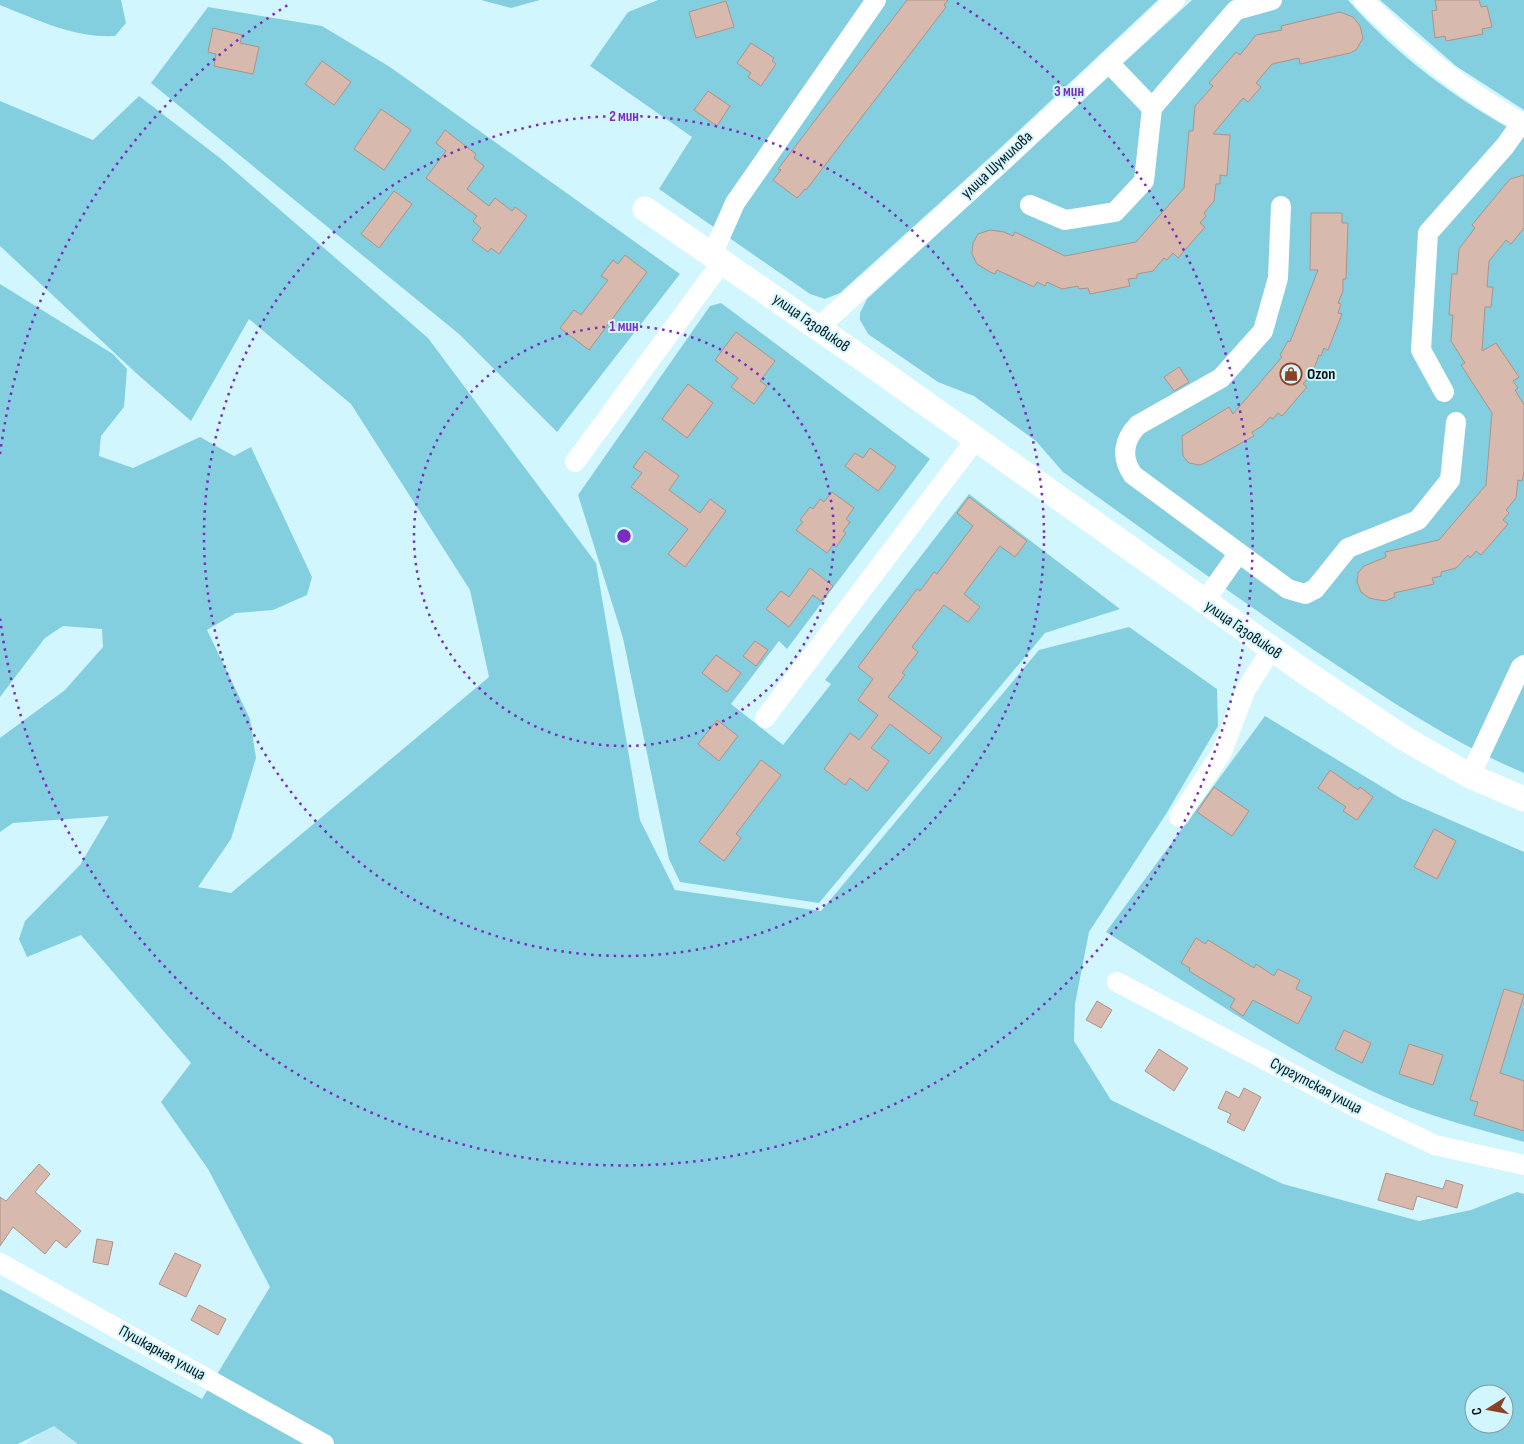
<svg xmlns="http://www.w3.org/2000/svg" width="1524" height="1444" font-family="'Sofia Sans Condensed',sans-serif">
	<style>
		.built { fill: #beebf5 }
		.green { fill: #84cfdf; fill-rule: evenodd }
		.building { fill: #d8b9ae; stroke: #af9287 }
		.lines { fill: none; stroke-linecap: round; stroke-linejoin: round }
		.minor { stroke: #fff; stroke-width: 20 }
		.tertiary { stroke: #fff; stroke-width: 25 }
		.ring { fill: none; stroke: #7b2cbf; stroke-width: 2.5; stroke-dasharray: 2.5 5 }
		.labels { text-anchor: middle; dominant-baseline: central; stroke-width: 4; stroke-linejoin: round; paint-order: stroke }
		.street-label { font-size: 16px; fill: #071417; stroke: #d2f6fe }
		.poi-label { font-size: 16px; font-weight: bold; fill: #071417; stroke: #d2f6fe; text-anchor: start }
		.centre { fill: #7b2cbf; stroke: #d2f6fe; stroke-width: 2.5 }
		.ring-label { font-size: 15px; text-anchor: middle; font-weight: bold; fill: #7b2cbf; stroke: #d2f6fe; stroke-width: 4; stroke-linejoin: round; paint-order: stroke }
	</style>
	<rect width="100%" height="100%" fill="#d2f6fe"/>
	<path class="built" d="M 55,1420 L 84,1444 L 26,1444 Z"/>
	<g class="green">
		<path d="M 0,0 L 121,0 L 126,23 L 115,36 C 73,38 38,20 0,5 Z"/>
		<path d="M 481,0 L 540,0 L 511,8 Z"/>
		<path d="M 658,0 L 1158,0 L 997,151 L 840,293 L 825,299 L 810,294 L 659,189 L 692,137 L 590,66 L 628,12 Z"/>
		<path d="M 1192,0 L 1348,0 C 1396,55 1459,102 1524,136 L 1524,773 C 1457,745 1398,706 1338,666 C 1244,604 1154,537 1063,472 L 1036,441 L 974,396 L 938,382 L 868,334 L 860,320 L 860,313 L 867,299 Z"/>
		<path d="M 1380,0 L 1524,0 L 1524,110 L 1456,66 Z"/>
		<path d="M 208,7 L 322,26 L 390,67 L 680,274 L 557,432 L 459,334 L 151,83 Z"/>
		<path d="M 139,96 L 220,158 L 428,338 L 596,563 L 640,820 L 675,890 L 821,911 L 1039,650 L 1129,627 L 1217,689 L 1218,726 L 1166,814 L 1089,932 L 1075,1004 L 1074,1041 L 1111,1100 L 1283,1184 L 1419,1221 L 1471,1210 L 1517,1192 L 1524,1194 L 1524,1444 L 78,1444 L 54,1426 L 18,1444 L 0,1444 L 0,1289 L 202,1399 L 270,1287 L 208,1169 L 161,1102 L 191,1063 L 81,935 L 27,957 L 19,939 L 25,921 L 80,865 L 109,816 L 13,823 L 0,832 L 0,738 L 65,690 L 103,647 L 102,629 L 63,626 L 45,638 L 0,697 L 0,284 L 113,354 L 127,369 L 124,407 L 101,436 L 99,456 L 133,468 L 200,437 L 234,456 L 251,447 L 312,577 L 307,595 L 273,610 L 236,613 L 207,630 L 250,719 L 256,758 L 231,839 L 198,887 L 231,893 L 489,677 L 470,590 L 351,404 L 249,319 L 191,421 L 136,373 L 0,246 L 0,101 L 93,140 ZM 1474,1394 L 1504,1394 L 1504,1424 L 1474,1424 Z"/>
		<path d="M 721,303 L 930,459 L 787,649 L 779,641 L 731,704 L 783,745 L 831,684 L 825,680 L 969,494 L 1120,609 L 1045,633 L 819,903 L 680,882 L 669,859 L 623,638 L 578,495 L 710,306 Z"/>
		<path d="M 1265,716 L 1402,799 L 1524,852 L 1524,1142 C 1475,1128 1423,1115 1376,1093 C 1282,1049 1194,987 1106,932 Z"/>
	</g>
	<g class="building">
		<path d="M 907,0 L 948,0 L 944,5 L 946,7 L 806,190 L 805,189 L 797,198 L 773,180 L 781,170 L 778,169 Z"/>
		<path d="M 1435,0 L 1479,0 L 1481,7 L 1487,6 L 1492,27 L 1482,29 L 1483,34 L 1446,41 L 1445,36 L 1435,38 L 1432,11 L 1437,10 Z"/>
		<path d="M 726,1 L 734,27 L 696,38 L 689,12 Z"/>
		<path d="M 1340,12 L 1353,17 L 1360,26 L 1363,38 L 1356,50 L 1350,53 L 1300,64 L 1299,58 L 1272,64 L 1256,83 L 1261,87 L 1248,102 L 1243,98 L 1213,134 L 1230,135 L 1227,176 L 1220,175 L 1220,184 L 1216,184 L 1214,201 L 1204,213 L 1206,216 L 1200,223 L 1205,227 L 1178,258 L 1173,253 L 1167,260 L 1164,258 L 1153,271 L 1137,274 L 1137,278 L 1128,279 L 1130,286 L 1090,294 L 1088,288 L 1079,289 L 1078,286 L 1062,289 L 1047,282 L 1045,286 L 1037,282 L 1034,287 L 997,270 L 995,274 L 990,272 L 977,264 L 972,254 L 973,243 L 978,234 L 990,230 L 1004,232 L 1013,236 L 1015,232 L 1065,256 L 1136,242 L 1184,188 L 1189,131 L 1193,131 L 1195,106 L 1213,86 L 1209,83 L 1236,52 L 1240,55 L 1256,35 L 1282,30 L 1281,26 Z"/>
		<path d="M 213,28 L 242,35 L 240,43 L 259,47 L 253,74 L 214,66 L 216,54 L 208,52 Z"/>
		<path d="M 751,43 L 774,58 L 772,61 L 776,64 L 761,86 L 748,77 L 751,73 L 737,63 Z"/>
		<path d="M 322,61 L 351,82 L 334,105 L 305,84 Z"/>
		<path d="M 708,91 L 730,106 L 717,126 L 694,110 Z"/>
		<path d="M 381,109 L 411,130 L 384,170 L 354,149 Z"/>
		<path d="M 445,130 L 476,154 L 474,158 L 484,166 L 467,189 L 489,206 L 495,198 L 512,211 L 515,207 L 527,216 L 499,254 L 491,248 L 488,252 L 472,240 L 481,228 L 473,221 L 477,216 L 426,178 L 446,151 L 436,143 Z"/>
		<path d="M 1524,175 L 1524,228 L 1511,244 L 1506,240 L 1489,261 L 1487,287 L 1493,287 L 1491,307 L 1485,307 L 1482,351 L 1496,343 L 1519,377 L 1513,381 L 1518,388 L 1515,390 L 1524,405 L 1524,472 L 1522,481 L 1518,480 L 1516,498 L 1506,510 L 1509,513 L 1503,520 L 1508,524 L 1481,555 L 1476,551 L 1470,558 L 1468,555 L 1456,568 L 1441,572 L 1441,576 L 1432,578 L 1434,584 L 1394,593 L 1395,597 L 1385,601 L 1369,598 L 1361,592 L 1357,582 L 1358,573 L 1364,566 L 1386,557 L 1385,552 L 1439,540 L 1486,485 L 1492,413 L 1461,365 L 1465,363 L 1451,341 L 1453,315 L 1449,315 L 1452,274 L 1457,274 L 1459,249 L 1475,228 L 1472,225 L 1510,179 Z"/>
		<path d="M 394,191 L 412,204 L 379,248 L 361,234 Z"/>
		<path d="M 1311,213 L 1342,213 L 1342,223 L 1348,223 L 1346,279 L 1343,279 L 1343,291 L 1338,303 L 1341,304 L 1338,313 L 1342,314 L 1328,350 L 1324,348 L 1321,356 L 1319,355 L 1315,366 L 1306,375 L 1309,377 L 1303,384 L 1307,387 L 1282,416 L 1278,413 L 1273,419 L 1270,417 L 1262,426 L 1252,432 L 1254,436 L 1205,463 L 1200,465 L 1189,463 L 1183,456 L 1182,436 L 1229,407 L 1233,414 L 1282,357 L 1280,355 L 1288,341 L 1290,342 L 1318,270 L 1310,270 Z"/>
		<path d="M 625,255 L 647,272 L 589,350 L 560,328 L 574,310 L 581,315 L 608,280 L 601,276 L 613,260 L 618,264 Z"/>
		<path d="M 736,332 L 775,361 L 760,381 L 767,386 L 754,404 L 731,387 L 738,378 L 715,360 Z"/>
		<path d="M 1179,367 L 1189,382 L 1174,391 L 1164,377 Z"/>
		<path d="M 688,384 L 713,403 L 687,438 L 662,419 Z"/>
		<path d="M 870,448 L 896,467 L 878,491 L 845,466 L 855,453 L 863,458 Z"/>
		<path d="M 645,451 L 679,476 L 669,490 L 700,513 L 710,499 L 726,511 L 685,567 L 668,554 L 688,529 L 631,487 L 642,473 L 633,467 Z"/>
		<path d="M 832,492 L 854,508 L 846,519 L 850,522 L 843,531 L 846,533 L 836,547 L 833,545 L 827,553 L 796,530 L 803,522 L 800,520 L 810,507 L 813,509 L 820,499 L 824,502 Z"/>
		<path d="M 969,497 L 1027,541 L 1015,557 L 1000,546 L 964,594 L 980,607 L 968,622 L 944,605 L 912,647 L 918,652 L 902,673 L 905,675 L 888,697 L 942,738 L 929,754 L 890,724 L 871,748 L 889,761 L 867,791 L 850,778 L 845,785 L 824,769 L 850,733 L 859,740 L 878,715 L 858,700 L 873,679 L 858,667 L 917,589 L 920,591 L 934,572 L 937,574 L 973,526 L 957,513 Z"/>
		<path d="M 810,568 L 833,586 L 821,601 L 813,595 L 789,627 L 766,609 L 781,591 L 789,597 Z"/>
		<path d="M 755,641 L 768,650 L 756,666 L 743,656 Z"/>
		<path d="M 716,655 L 741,673 L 727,692 L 702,673 Z"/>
		<path d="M 717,720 L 738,736 L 719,761 L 698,744 Z"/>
		<path d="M 761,760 L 781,775 L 736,834 L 741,838 L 724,861 L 699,842 Z"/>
		<path d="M 1330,770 L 1358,790 L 1360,787 L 1373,797 L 1357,820 L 1343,811 L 1346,807 L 1318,788 Z"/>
		<path d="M 1214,787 L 1249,811 L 1232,836 L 1197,812 Z"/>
		<path d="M 1434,829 L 1456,841 L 1437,879 L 1414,867 Z"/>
		<path d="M 1196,938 L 1205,944 L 1208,940 L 1254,968 L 1256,964 L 1274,976 L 1278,969 L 1300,980 L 1296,989 L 1312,997 L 1298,1024 L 1253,1000 L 1243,1016 L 1230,1007 L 1235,999 L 1189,971 L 1190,968 L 1181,963 Z"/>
		<path d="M 1504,989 L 1524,995 L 1500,1073 L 1524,1081 L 1524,1131 L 1474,1115 L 1478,1102 L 1470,1100 Z"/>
		<path d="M 1097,1001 L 1112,1010 L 1101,1028 L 1086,1020 Z"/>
		<path d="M 1344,1030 L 1371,1043 L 1362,1063 L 1335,1049 Z"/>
		<path d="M 1409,1044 L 1443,1055 L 1433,1085 L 1399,1074 Z"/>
		<path d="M 1159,1049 L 1188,1068 L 1174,1091 L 1145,1071 Z"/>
		<path d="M 1244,1088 L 1261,1097 L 1244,1131 L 1227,1122 L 1231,1114 L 1218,1108 L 1226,1091 L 1239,1098 Z"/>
		<path d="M 39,1164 L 50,1174 L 35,1192 L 81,1231 L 66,1248 L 56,1240 L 45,1254 L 13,1227 L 0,1246 L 0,1197 L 6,1201 Z"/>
		<path d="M 1386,1173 L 1443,1189 L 1446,1180 L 1463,1185 L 1457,1208 L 1417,1196 L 1413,1210 L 1378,1200 Z"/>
		<path d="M 97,1239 L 113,1242 L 108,1265 L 93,1262 Z"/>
		<path d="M 175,1253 L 201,1265 L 186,1297 L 159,1284 Z"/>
		<path d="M 199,1305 L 226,1319 L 218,1335 L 191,1320 Z"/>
	</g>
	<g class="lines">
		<g class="minor">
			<path d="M 1363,0 C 1411,48 1464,91 1524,124"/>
			<path d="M 1108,62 L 1152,108"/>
			<path d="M 1030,205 L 1065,220 L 1115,212 L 1144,181 L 1152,108 L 1236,10 L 1272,0"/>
			<path d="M 1281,206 L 1278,278 L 1263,331 L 1221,378 L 1138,425 C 1123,440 1121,458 1133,475 L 1288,589 L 1305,594 L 1315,589 L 1348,548 L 1418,520 L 1450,480 L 1456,422"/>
			<path d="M 712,255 L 735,203 L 876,0"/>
			<path d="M 818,328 L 1004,160 L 1175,0"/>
			<path d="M 1444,392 L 1421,350 L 1428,233 L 1505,146 L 1522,122"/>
			<path d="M 575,462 L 722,262"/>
			<path d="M 1204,602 L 1238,554"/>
			<path d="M 765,718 L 976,439"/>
			<path d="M 1470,776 L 1521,667 L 1524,665"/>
			<path d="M 1179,817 L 1222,752 L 1245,691 L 1271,650"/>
			<path d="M 1117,982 L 1353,1106 L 1435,1145 L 1524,1165"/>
			<path d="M 0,1263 L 324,1444"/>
		</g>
		<path class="tertiary" d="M 645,209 L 863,359 L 1306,673 L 1402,737 L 1470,776 L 1524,799"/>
	</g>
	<g class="ring">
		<circle cx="624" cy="536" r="210"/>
		<circle cx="624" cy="536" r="420"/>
		<path d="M0 454A629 629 0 0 1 291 3M957 3A629 629 0 1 1 0 618"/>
	</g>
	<defs>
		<g id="shop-ring" transform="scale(1.125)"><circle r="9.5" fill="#d2f6fe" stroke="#8a4124" stroke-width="1.5"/><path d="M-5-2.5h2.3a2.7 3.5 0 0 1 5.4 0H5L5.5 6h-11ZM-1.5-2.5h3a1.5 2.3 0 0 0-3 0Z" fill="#8a4124"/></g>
	</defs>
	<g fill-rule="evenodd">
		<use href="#shop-ring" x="1291" y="374"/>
	</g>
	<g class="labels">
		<g class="street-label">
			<text transform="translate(997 165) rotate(-43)">улица Шумилова</text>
			<text transform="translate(811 323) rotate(35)">улица Газовиков</text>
			<text transform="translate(1243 630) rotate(35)">улица Газовиков</text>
			<text transform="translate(1316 1086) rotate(28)">Сургутская улица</text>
			<text transform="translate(162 1353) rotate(29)">Пушкарная улица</text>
		</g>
		<g class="poi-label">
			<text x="1307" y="374">Ozon</text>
		</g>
	</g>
	<circle cx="624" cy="536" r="8" class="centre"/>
	<g class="ring-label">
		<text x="1069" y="96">3 мин</text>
		<text x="624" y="121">2 мин</text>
		<text x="624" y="331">1 мин</text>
	</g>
	<g transform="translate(1489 1409) rotate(259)"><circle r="24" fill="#d2f6fe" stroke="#819ca2"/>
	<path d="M0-4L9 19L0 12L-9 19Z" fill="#8a4124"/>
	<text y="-8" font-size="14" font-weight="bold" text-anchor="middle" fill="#071417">С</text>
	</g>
</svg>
